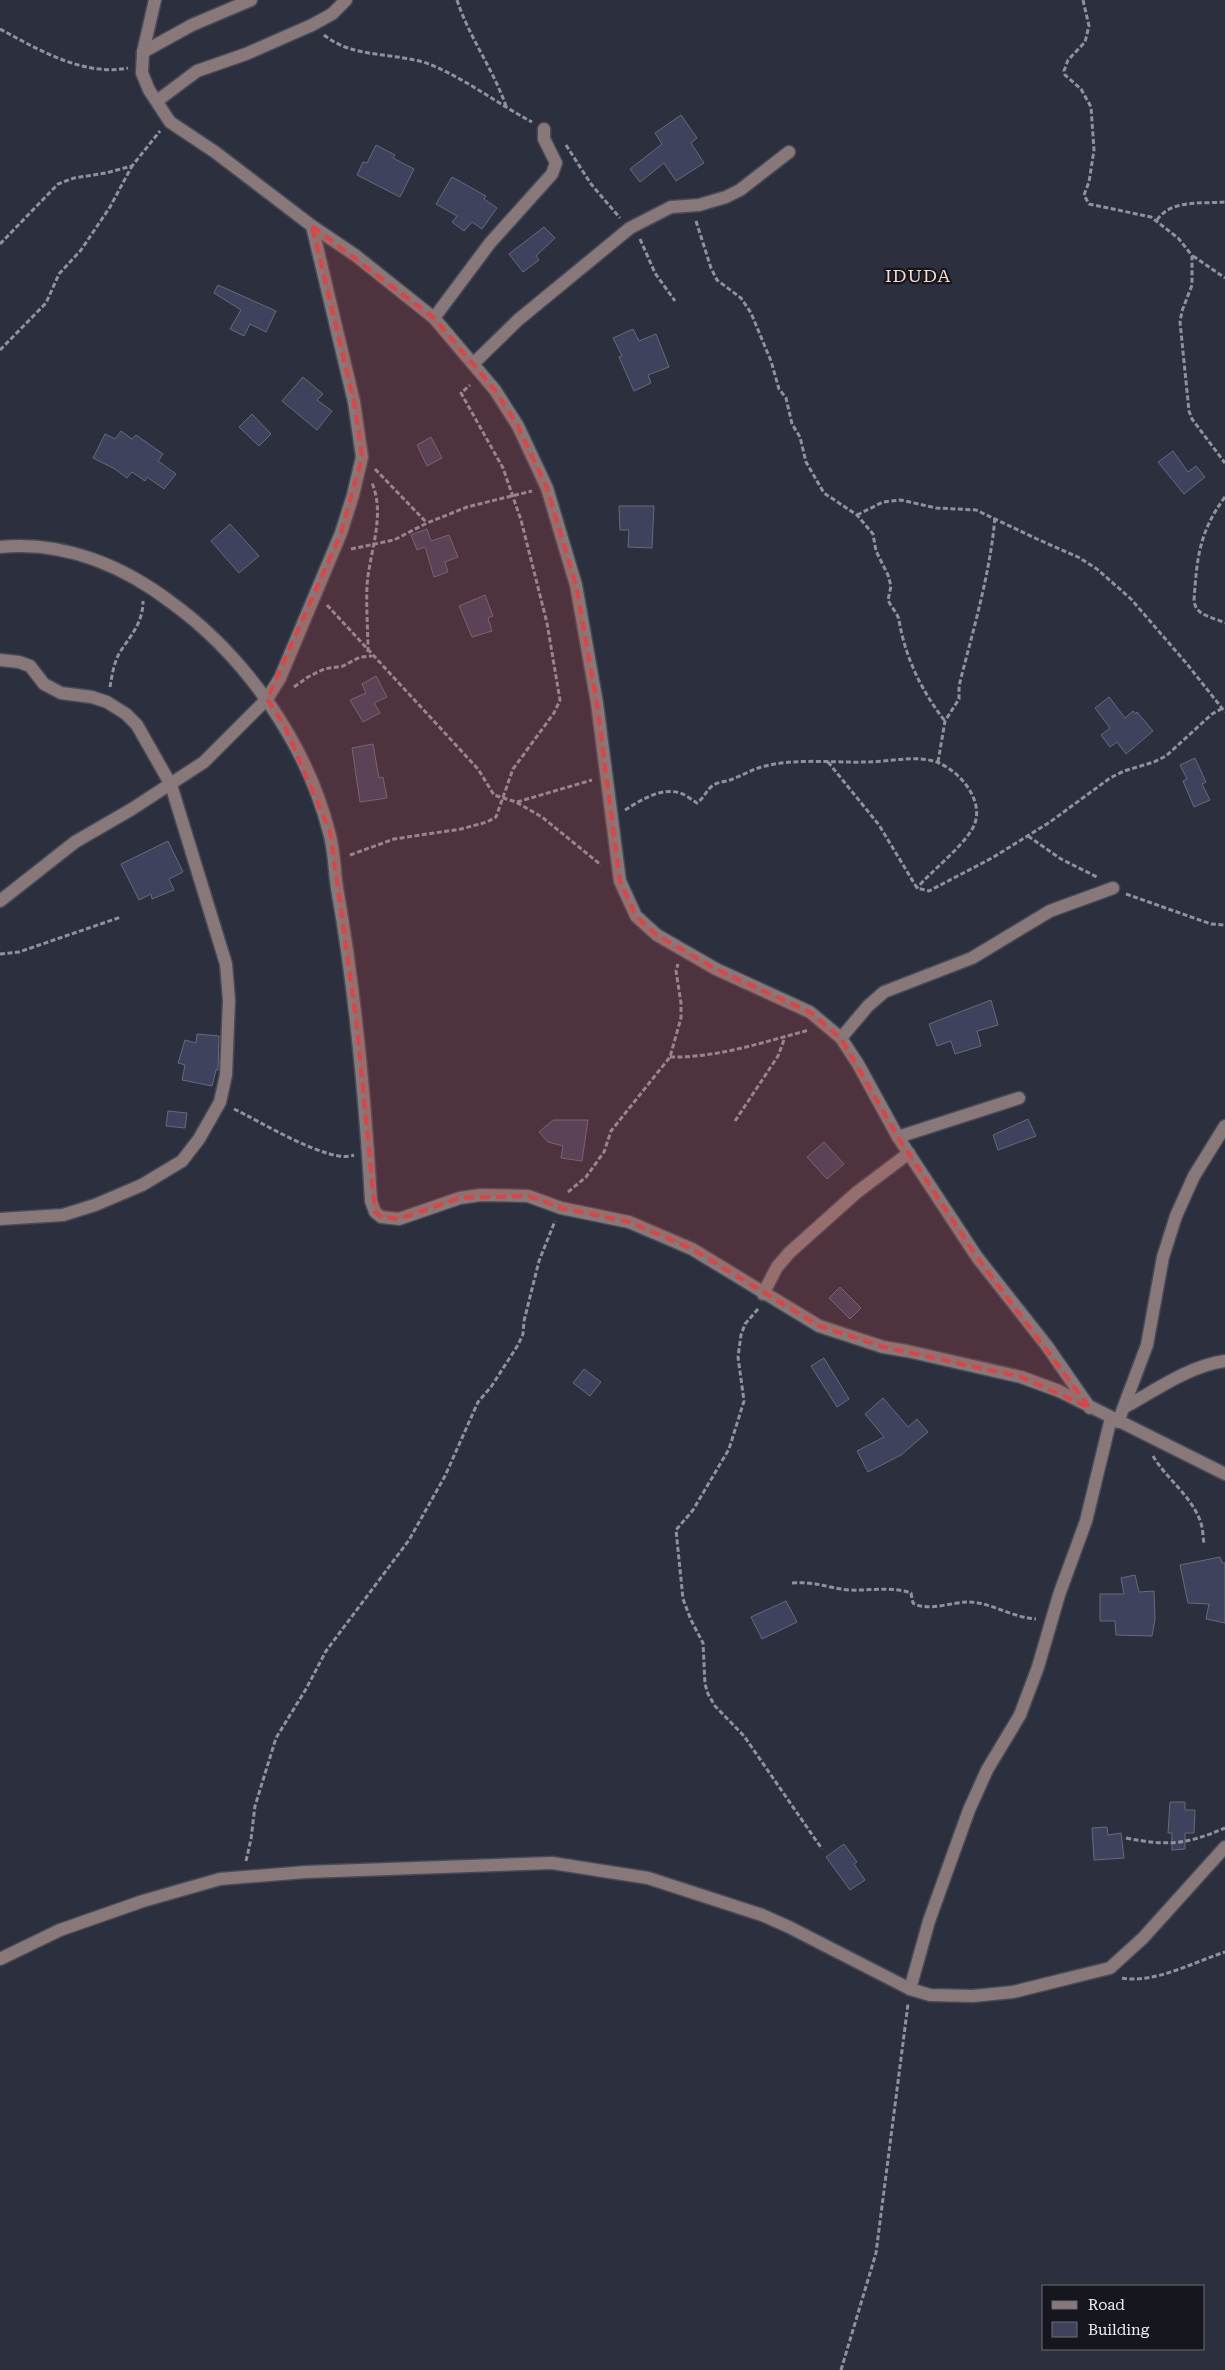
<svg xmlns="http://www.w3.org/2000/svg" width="1225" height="2370" font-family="'Roboto Serif',serif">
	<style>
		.building { fill: #3e425c; stroke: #676a7a }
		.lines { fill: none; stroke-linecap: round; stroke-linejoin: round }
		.minor-casing { stroke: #474a57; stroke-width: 15 }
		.path { stroke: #8f929d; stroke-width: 3; stroke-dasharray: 5 2.5; stroke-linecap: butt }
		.minor { stroke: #887879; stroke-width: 12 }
		.marked { fill: #d94647; fill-opacity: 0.2; stroke: #d94647; stroke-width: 4; stroke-dasharray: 10 6; stroke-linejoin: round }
		.labels { text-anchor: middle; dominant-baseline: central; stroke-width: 4.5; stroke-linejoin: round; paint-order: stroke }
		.quarter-label { font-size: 18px; letter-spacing: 1px; fill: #fbdacf; stroke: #16171e }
	</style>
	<rect width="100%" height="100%" fill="#2c2f3d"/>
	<g class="building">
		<path d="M 681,115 L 697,138 L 691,143 L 704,163 L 676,181 L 664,163 L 640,182 L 630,169 L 662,144 L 655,133 Z"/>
		<path d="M 376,145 L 395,155 L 393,158 L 414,169 L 400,197 L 357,175 L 363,162 L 367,163 Z"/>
		<path d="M 452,177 L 486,196 L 484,199 L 497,208 L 482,229 L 472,222 L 464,231 L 452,222 L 457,216 L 436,204 Z"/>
		<path d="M 544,227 L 555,238 L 536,256 L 539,260 L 523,272 L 509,254 Z"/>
		<path d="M 218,285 L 276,311 L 266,332 L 250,324 L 244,336 L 230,329 L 241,310 L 214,293 Z"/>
		<path d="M 633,329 L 639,341 L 656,334 L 669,367 L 648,375 L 651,383 L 634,391 L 619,357 L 622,356 L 613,338 Z"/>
		<path d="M 303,377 L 323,394 L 317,400 L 332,411 L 317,430 L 282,401 Z"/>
		<path d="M 252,414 L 271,434 L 259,446 L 239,427 Z"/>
		<path d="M 121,431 L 132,439 L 136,435 L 163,454 L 158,461 L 176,474 L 164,489 L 147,477 L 145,481 L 132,472 L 127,478 L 115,469 L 93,458 L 105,434 L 115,439 Z"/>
		<path d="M 431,437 L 442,458 L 427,466 L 417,445 Z"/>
		<path d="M 1173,451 L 1188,472 L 1196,466 L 1205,477 L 1184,494 L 1158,462 Z"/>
		<path d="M 619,506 L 654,506 L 652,548 L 628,547 L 629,530 L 620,530 Z"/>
		<path d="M 230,524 L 259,556 L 239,573 L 211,541 Z"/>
		<path d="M 427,529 L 431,541 L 449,535 L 458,557 L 445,562 L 448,572 L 434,577 L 425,547 L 417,550 L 411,535 Z"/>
		<path d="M 485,595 L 493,616 L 488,618 L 492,631 L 472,637 L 459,606 Z"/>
		<path d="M 376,676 L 387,697 L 374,703 L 380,713 L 363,722 L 350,700 L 366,693 L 362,684 Z"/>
		<path d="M 1109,697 L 1125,718 L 1133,711 L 1136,714 L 1137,712 L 1153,731 L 1126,754 L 1117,742 L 1110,747 L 1101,735 L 1110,728 L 1095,708 Z"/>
		<path d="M 373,744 L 379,778 L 383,777 L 387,798 L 360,802 L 352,748 Z"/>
		<path d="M 1195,758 L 1206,782 L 1202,784 L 1210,800 L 1194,807 L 1183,781 L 1187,779 L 1180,765 Z"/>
		<path d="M 168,841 L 183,872 L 169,879 L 174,890 L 152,899 L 151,894 L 139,900 L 121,864 Z"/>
		<path d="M 991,1000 L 998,1025 L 977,1031 L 981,1046 L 955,1054 L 951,1041 L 937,1046 L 929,1024 Z"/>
		<path d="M 197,1034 L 219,1036 L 218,1070 L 216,1070 L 212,1086 L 182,1080 L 185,1065 L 178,1063 L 185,1040 L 196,1043 Z"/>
		<path d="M 168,1111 L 187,1113 L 185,1128 L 166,1126 Z"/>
		<path d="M 1028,1119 L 1036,1136 L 998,1150 L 993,1135 Z"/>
		<path d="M 553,1120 L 588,1120 L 582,1161 L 561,1158 L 563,1146 L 548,1142 L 539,1132 Z"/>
		<path d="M 824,1142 L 844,1164 L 827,1179 L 807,1157 Z"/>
		<path d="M 840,1287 L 861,1308 L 850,1319 L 829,1298 Z"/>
		<path d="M 824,1358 L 849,1399 L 837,1407 L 811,1366 Z"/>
		<path d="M 584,1369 L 601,1382 L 590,1396 L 573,1383 Z"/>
		<path d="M 883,1398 L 908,1427 L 917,1419 L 928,1432 L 901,1455 L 868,1472 L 857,1451 L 884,1437 L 865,1414 Z"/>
		<path d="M 1220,1557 L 1222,1563 L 1225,1563 L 1225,1623 L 1206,1619 L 1209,1604 L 1188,1603 L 1180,1565 Z"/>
		<path d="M 1135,1575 L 1139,1592 L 1154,1591 L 1155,1619 L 1152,1636 L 1116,1635 L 1115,1621 L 1100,1621 L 1100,1594 L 1124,1594 L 1121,1578 Z"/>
		<path d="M 786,1601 L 797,1622 L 762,1639 L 751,1617 Z"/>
		<path d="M 1170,1802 L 1185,1802 L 1185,1810 L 1195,1810 L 1194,1833 L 1185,1833 L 1185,1849 L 1172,1850 L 1172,1833 L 1168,1833 Z"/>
		<path d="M 1107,1827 L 1108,1835 L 1121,1833 L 1124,1858 L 1094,1860 L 1092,1828 Z"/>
		<path d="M 844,1844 L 857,1862 L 854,1864 L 865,1880 L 850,1890 L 826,1857 Z"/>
	</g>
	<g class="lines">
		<g class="minor-casing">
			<g id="minor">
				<path d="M 155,0 L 143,52 L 142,73 L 149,90 L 170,122 L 215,152 L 312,226 L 355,255 L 434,318 L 495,390 L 518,426 L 547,488 L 576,585 L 597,703 L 620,881 L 636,916 L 657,935 L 716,969 L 810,1012 L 841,1038 L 858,1064 L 898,1137 L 977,1257 L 1047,1346 L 1090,1408"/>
				<path d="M 143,52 L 192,25 L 251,0"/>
				<path d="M 157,101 L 197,71 L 246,54 L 312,25 L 332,14 L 346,0"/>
				<path d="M 434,318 L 490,243 L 552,174 L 556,163 L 544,139 L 544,129"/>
				<path d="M 473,364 L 518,320 L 630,228 L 671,207 L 699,205 L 726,197 L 740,190 L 789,152"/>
				<path d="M 0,547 C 63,541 122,565 172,603 C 246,657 306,743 329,832 C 335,852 334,874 338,894 C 356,996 365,1098 371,1201 L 375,1212 L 381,1217 L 399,1219 L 460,1198 L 481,1195 L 528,1196 L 561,1208 L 629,1222 L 692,1249 L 819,1326 L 883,1347 L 907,1351 L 1021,1377 L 1059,1391 L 1225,1474"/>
				<path d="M 0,660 L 19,662 L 30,666 L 44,684 L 61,693 L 92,697 L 107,702 L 126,714 L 137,725 L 171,785 L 226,964 L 229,1000 L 226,1075 L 220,1102 L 199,1139 L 182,1161 L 142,1185 L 95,1205 L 63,1215 L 0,1219"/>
				<path d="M 0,901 L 75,842 L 132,809 L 204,762 L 267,699 L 280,678 L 341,533 L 353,495 L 362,457 L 354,402 L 312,226"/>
				<path d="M 841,1038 L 868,1006 L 884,992 L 972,958 L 1050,911 L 1113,888"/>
				<path d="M 898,1137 L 1019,1098"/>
				<path d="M 763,1294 L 777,1267 L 789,1253 L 856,1193 L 909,1153"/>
				<path d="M 1125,1407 C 1156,1390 1189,1366 1225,1361"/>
				<path d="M 1118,1422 L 1147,1345 L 1163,1257 L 1176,1216 L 1194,1176 L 1225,1126"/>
				<path d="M 0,1959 L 60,1930 L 143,1901 L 220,1879 L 306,1872 L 552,1863 L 648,1878 L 762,1915 L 789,1927 L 910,1989 L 930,1995 L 973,1996 L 1013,1992 L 1110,1968 L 1143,1938 L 1225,1847"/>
				<path d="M 910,1989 L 929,1921 L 969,1810 L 987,1770 L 1020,1715 L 1038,1667 L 1059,1595 L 1086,1521 L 1111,1418"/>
			</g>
		</g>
		<g class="path">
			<path d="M 457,0 C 469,37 493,69 506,106"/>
			<path d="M 1083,0 L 1089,26 L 1085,42 L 1068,60 L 1064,71 L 1065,75 L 1081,89 L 1091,107 L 1094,150 L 1089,182 L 1084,195 L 1089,204 L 1151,217 L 1178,238 L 1187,249 L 1192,256 L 1192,285 L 1182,311 L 1180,322 L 1189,411 L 1192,419 L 1225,463"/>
			<path d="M 0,29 C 37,49 84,77 128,68"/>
			<path d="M 324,35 C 353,59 396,52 429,64 C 466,79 498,104 532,122"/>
			<path d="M 566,145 L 591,184 L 620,218"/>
			<path d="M 1157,220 C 1171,199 1202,204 1225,202"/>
			<path d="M 696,221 L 711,268 L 717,280 L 741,298 L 751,313 L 771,361 L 779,389 L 786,398 L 792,424 L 800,437 L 806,462 L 824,493 L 857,515 L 873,534 L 876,551 L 888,575 L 891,586 L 888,600 C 891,607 898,614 899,620 C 905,657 922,692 945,721"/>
			<path d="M 640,239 L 655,273 L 675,301"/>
			<path d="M 0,244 L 58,184 L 74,178 L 106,173 L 132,166 L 160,131"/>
			<path d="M 1193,256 L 1225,278"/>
			<path d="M 0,350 L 46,303 L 59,274 L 81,250 L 110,207 L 132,166"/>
			<path d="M 375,469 L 427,523"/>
			<path d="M 1225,497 C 1199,532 1197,558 1194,600 C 1195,616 1213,617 1225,623"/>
			<path d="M 857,515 L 883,502 L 901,500 L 936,508 L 976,510 L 1037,539 L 1078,557 L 1097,569 L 1131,599 L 1187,664 L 1225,712"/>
			<path d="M 351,549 L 394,540 L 427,523 L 467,507 L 532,491"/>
			<path d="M 327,605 L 478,769 L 494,795 L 516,802 L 542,817 L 601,865"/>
			<path d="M 368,652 C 368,630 366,608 367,586 C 369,553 386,516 372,483"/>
			<path d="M 110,687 C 112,675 114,662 120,652 C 131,635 143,623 143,601"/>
			<path d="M 294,687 L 308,677 L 324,669 L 343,666 L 360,657 L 372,656"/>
			<path d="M 828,762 L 879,825 L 917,888 L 929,891 L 992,858 L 1050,822 L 1110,778 L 1124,771 L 1154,762 L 1166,756 L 1212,714 L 1223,708"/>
			<path d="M 938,762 L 945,721 L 959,699 L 959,686 C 973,630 990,575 995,517"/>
			<path d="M 517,802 L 592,780"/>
			<path d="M 625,810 C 641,800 661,787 680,793 C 686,795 692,800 697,803 C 704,798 706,791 712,786 C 717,782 724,782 730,780 C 742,776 752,769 765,766 C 798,758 833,763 867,762 C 889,762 918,754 939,763 C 960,772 983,799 975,823 C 968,843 932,870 917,888"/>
			<path d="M 1028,836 L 1061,859 L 1097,877"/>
			<path d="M 350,855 L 394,839 L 461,829 L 487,822 L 496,817 L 513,769 L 554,713 L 560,700 L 547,623 L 521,520 L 503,468 L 461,393 L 470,385"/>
			<path d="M 1126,894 L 1211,924 L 1225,925"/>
			<path d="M 0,954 L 19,952 L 121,917"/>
			<path d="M 670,1057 C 717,1058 764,1042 809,1030"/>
			<path d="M 234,1109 C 258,1120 330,1165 354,1155"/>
			<path d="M 735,1121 L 778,1056 L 785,1037"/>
			<path d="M 568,1192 L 586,1177 L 604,1152 L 611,1131 L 670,1057 L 681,1018 L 681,1003 L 676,971 L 678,964"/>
			<path d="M 758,1309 L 745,1324 L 741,1335 L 738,1357 L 744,1401 L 729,1449 L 693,1510 L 676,1530 L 683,1599 L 691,1620 L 703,1643 L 705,1684 L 708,1694 L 715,1706 L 744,1736 L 822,1849"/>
			<path d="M 1153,1456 C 1166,1478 1189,1494 1199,1518 C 1203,1526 1203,1537 1204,1545"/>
			<path d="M 792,1583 C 816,1581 827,1588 849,1590 C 871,1591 890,1586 911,1593 L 913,1603 C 927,1612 952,1602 968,1602 C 991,1602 1010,1617 1036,1619"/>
			<path d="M 1126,1838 C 1168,1846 1185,1845 1225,1828"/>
			<path d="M 246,1861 L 251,1839 L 255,1806 L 276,1738 L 306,1689 L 326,1651 L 409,1540 L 445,1476 L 478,1402 L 491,1387 L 518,1345 L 523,1334 L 524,1321 L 539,1261 L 555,1221"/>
			<path d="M 1122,1978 C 1154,1984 1194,1962 1225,1952"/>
			<path d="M 841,2370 L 876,2253 L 908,2004"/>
		</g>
		<use href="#minor" class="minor"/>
	</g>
	<path class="marked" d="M 312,226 L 434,318 L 495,390 L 518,426 L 547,488 L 576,585 L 597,703 L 620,881 L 636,916 L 657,935 L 716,969 L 810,1012 L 841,1038 L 898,1137 L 977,1257 L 1090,1408 L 1021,1377 L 883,1347 L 819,1326 L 692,1249 L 629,1222 L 561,1208 L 528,1196 L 460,1198 L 399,1219 L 381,1217 L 375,1212 L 356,1019 L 330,832 L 285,727 L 267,699 L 341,533 L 362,457 L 354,402 Z"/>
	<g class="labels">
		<g class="quarter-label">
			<text x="918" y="275">IDUDA</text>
		</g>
	</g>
	<rect x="1042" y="2285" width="162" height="65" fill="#16171e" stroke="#6c6d75"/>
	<rect x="1052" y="2301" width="25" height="8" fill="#887879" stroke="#6c6d75"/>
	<text x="1088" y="2310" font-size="15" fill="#eceef7">Road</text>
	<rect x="1052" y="2322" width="25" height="15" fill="#3e425c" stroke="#6c6d75"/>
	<text x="1088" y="2335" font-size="15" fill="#eceef7">Building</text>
</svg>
